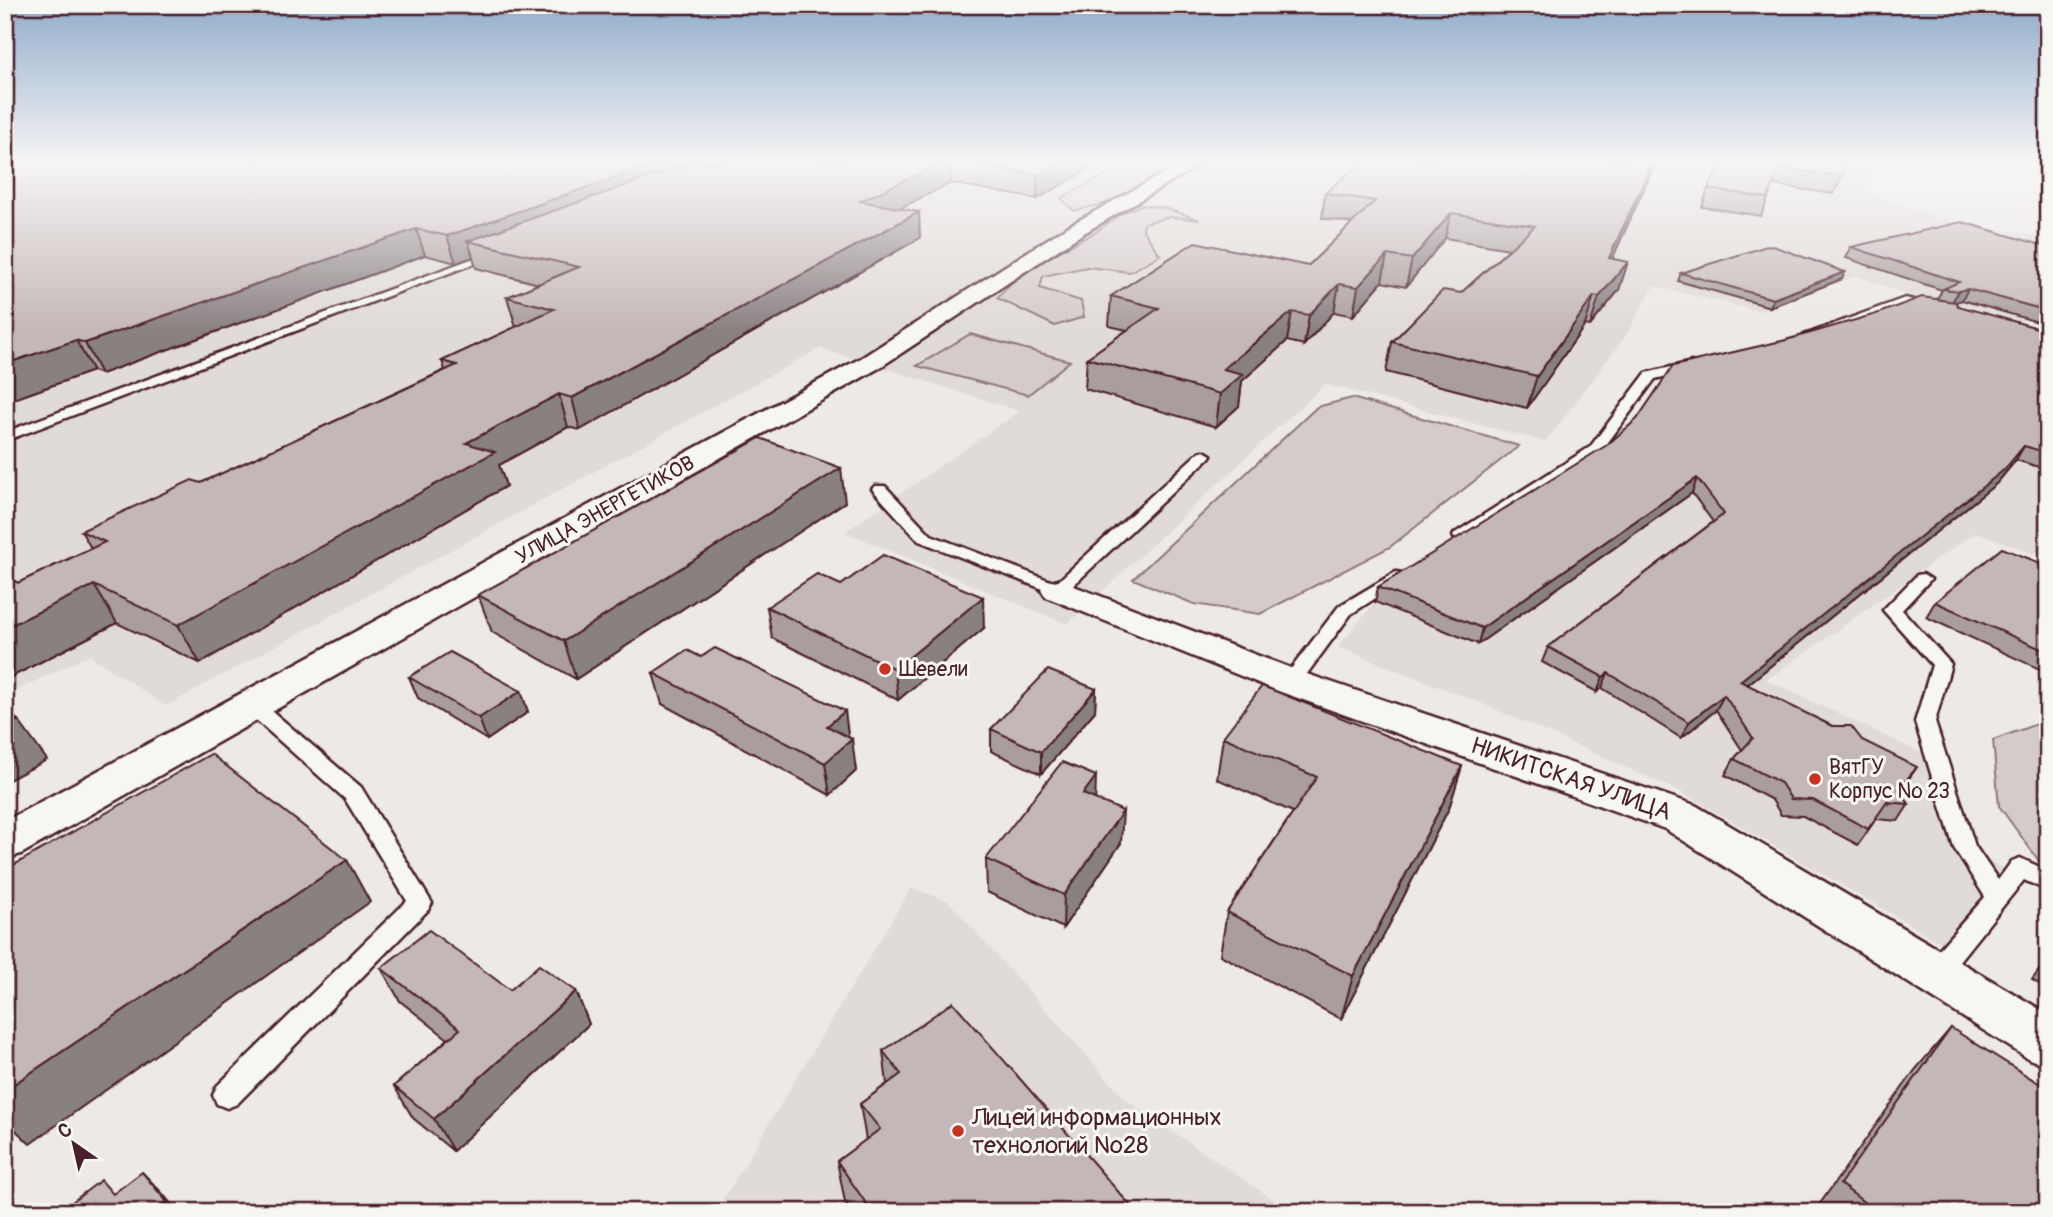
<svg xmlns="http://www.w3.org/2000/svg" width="2053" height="1217" font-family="Pangolin,sans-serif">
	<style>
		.built { fill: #e0dad8 }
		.green { fill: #d4cbca; stroke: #8f757a; stroke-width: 2 }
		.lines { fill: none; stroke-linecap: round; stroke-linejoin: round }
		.service-casing { stroke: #4a1f2b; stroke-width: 5 }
		.minor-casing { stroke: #4a1f2b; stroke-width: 5 }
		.service { fill: #f6f6f2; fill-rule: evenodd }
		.minor { fill: #f6f6f2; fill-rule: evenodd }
		.wall { fill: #a99d9d; stroke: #4a1f2b; stroke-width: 2 }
		.shaded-wall { fill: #898080; stroke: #4a1f2b; stroke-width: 2 }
		.building { fill: #c4b7b7; stroke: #4a1f2b; stroke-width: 2 }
		.poi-dot { fill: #c8321e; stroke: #f6f6f2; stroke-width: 2.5 }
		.labels { text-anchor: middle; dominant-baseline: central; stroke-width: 6; stroke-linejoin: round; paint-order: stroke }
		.street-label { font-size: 21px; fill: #4a1f2b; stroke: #f6f6f2 }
		.poi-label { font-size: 21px; fill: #4a1f2b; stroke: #f6f6f2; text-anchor: start }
		.near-street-label { font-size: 24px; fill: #4a1f2b; stroke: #f6f6f2 }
		.near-poi-label { font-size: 24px; fill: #4a1f2b; stroke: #f6f6f2; text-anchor: start }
	</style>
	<rect width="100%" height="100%" fill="#ece9e6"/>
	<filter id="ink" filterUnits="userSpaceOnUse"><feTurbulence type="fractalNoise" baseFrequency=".0143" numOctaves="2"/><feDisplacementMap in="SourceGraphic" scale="14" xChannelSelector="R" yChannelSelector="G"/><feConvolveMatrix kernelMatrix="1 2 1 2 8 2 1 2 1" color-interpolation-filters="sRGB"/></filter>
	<g filter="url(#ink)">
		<g class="built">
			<path d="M 5,162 L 1877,162 L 1864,191 L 1936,217 L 2048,239 L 2048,303 L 2019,322 L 1968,306 L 1910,296 L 1857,276 L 1759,311 L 1654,286 L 1624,338 L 1545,442 L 1325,384 L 1067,624 L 845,532 L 1020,411 L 820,348 L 166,706 L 89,655 L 5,696 Z"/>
			<path d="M 2048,340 L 2048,543 L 2034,554 L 1976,532 L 1766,680 L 1937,760 L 1965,848 L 2015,875 L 1954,950 L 1683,793 L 1488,706 L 1338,647 L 1375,602 L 1602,459 Z"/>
			<path d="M 911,888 L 948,901 L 1126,1100 L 1292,1212 L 716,1212 Z"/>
		</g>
		<g class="green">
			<path d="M 1133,162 L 1180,162 L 1111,202 L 1074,211 L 1061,198 Z"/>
			<path d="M 1141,205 L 1165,208 L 1200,220 L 1170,217 L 1144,223 L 1143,230 L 1160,255 L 1130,272 L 1087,267 L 1043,276 L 1040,288 L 1081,301 L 1084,317 L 1055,326 L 997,298 L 1023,271 L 1096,232 L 1120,214 Z"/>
			<path d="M 970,334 L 1070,361 L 1028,395 L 917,366 Z"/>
			<path d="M 1352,398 L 1519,446 L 1390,547 L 1260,614 L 1194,604 L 1133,579 L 1317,407 Z"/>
			<path d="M 2048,720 L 2048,865 L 2039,861 L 1999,806 L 1993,740 Z"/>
		</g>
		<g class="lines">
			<g class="service-casing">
				<g id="service">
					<path d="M 493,251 L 502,253 L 5,441 L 5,432 Z"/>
					<path d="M 1905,298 L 1939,306 L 1933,309 L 1906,305 L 1814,338 L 1804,335 Z"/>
					<path d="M 1692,362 L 1698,366 L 1696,369 L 1655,379 L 1600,453 L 1467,539 L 1455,539 L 1453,536 L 1455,533 L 1590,447 L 1646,373 Z"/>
					<path d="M 1204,451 L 1211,455 L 1209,458 L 1064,594 L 1058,595 L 919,541 L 872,489 L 875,486 L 885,486 L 931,535 L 1056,583 L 1199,452 Z"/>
					<path d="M 1396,572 L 1402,573 L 1404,577 L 1402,581 L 1351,614 L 1298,686 L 1284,686 L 1281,682 L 1284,678 L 1339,606 Z"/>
					<path d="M 1923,574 L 1931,579 L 1902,610 L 1951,664 L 1935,722 L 1975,846 L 1998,880 L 2012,861 L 2020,858 L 2048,871 L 2048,891 L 2024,880 L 1943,981 L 1934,984 L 1925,981 L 1922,973 L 1925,965 L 1985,897 L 1954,848 L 1915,722 L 1932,665 L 1883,610 L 1917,575 Z"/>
					<path d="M 252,698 L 259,700 L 361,787 L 432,903 L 428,910 L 237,1104 L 227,1108 L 217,1104 L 213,1095 L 217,1086 L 407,901 L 345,799 L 245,710 L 242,705 L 245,700 Z"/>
				</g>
			</g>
			<g class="minor-casing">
				<g id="minor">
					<path d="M 1184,162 L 1204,162 L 1079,236 L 879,368 L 21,854 L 5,859 L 5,821 L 861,358 L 1065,228 Z"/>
					<path d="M 1058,580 L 1304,673 L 1695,805 L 2048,1014 L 2048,1066 L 2029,1059 L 1665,829 L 1278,691 L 1046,597 L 1041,590 L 1046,583 Z"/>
				</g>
			</g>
			<use href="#service" class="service"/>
			<use href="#minor" class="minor"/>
		</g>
		<g class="wall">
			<path d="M 5,162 L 1101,162 L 1037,199 L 951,183 L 900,208 L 920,238 L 580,430 L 568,427 L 499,465 L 506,486 L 200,663 L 117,623 L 5,680 L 5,576 L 18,583 L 91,548 L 81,531 L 201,483 L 445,370 L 442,361 L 516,327 L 507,297 L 539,284 L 476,268 L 473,257 L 456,263 L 425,255 L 101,374 L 93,371 L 5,402 Z"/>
			<path d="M 1656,162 L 1612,259 L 1619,290 L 1590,326 L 1585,325 L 1527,408 L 1386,372 L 1392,342 L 1461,293 L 1509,249 L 1445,238 L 1406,287 L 1382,282 L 1353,316 L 1334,312 L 1304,345 L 1287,341 L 1242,381 L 1239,406 L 1216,427 L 1085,389 L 1087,358 L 1127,330 L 1109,326 L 1111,296 L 1308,266 L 1352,223 L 1322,218 L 1325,193 Z"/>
			<path d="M 1722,162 L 1845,162 L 1842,176 L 1834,194 L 1773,185 L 1761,216 L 1702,207 L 1708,189 Z"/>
			<path d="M 1851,247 L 2048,247 L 2048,325 L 1962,300 L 1955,302 L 1958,306 L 2048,331 L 2048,470 L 2016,460 L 1997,483 L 1747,685 L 1862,740 L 1906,783 L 1900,791 L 1909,804 L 1898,821 L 1876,819 L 1858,845 L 1803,816 L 1781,815 L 1772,800 L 1725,775 L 1734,759 L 1742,750 L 1716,710 L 1681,738 L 1602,688 L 1597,692 L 1542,662 L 1548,647 L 1713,522 L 1692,493 L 1478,644 L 1375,602 L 1378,587 L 1786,340 L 1937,299 L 1942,290 L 1846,258 Z"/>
			<path d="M 1681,273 L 1842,279 L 1770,307 L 1678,281 Z"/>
			<path d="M 845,502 L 576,679 L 492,632 L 478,595 Z"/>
			<path d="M 2048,566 L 2048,673 L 1926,617 L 1935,602 Z"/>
			<path d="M 841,585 L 984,628 L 898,700 L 772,638 L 767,607 Z"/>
			<path d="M 653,673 L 848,736 L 856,771 L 830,795 L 662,704 Z"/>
			<path d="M 409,677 L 521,691 L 528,712 L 487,740 L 418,698 Z"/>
			<path d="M 1096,689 L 1095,711 L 1041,774 L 991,751 L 991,729 Z"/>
			<path d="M 1223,737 L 1462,766 L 1449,808 L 1341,1019 L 1220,955 L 1227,912 L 1293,812 L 1217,779 Z"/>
			<path d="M 1095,799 L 1121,843 L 1063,928 L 987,892 L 986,859 Z"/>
			<path d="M 2048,958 L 2048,989 L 2032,980 Z"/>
			<path d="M 381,968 L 510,990 L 576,991 L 589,1024 L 453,1151 L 413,1118 L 394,1086 L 448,1039 L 400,1001 Z"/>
			<path d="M 1951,1028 L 2048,1212 L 1814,1212 L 1915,1070 Z"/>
			<path d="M 883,1051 L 1136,1212 L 852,1212 L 845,1202 L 837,1161 L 866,1140 L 860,1104 L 887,1084 Z"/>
		</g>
		<g class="shaded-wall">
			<path d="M 661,162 L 694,162 L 468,241 L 473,257 L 456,263 L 447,236 Z"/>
			<path d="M 945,162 L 950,162 L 951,183 L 862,227 L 860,201 Z"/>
			<path d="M 1060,162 L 1101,162 L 1037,199 L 1037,175 Z"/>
			<path d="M 1653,162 L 1656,162 L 1600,286 L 1609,258 Z"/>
			<path d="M 919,212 L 920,238 L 580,430 L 572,398 Z"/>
			<path d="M 1451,213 L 1445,238 L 1406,287 L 1412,259 Z"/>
			<path d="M 416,229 L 425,255 L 101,374 L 85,343 Z"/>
			<path d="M 1387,255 L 1382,282 L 1353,316 L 1358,287 Z"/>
			<path d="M 1628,262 L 1619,290 L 1590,326 L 1599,297 Z"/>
			<path d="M 1845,272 L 1842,279 L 1770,307 L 1773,299 Z"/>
			<path d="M 1339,284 L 1334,312 L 1304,345 L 1309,315 Z"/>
			<path d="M 1968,289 L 1962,300 L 1952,303 L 1958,291 Z"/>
			<path d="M 1594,296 L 1585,325 L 1527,408 L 1537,376 Z"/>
			<path d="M 1292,312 L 1287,341 L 1242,381 L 1239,406 L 1216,427 L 1223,369 Z"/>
			<path d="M 76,340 L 93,371 L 5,402 L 5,364 Z"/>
			<path d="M 559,394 L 568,427 L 499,465 L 506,486 L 200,663 L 178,625 L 466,443 Z"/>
			<path d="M 2024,446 L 2016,460 L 1997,483 L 1732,697 L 1740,681 Z"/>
			<path d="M 841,468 L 845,502 L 576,679 L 564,641 Z"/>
			<path d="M 1697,478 L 1692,493 L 1478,644 L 1482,628 Z"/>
			<path d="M 94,585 L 117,623 L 5,680 L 5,628 Z"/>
			<path d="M 983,597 L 984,628 L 898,700 L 895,669 Z"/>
			<path d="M 1608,673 L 1602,688 L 1597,692 L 1603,677 Z"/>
			<path d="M 1096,689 L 1095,711 L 1041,774 L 1041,752 Z"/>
			<path d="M 521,691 L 528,712 L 487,740 L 479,718 Z"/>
			<path d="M 1724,695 L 1716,710 L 1681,738 L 1689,722 Z"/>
			<path d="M 845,711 L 849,742 L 852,739 L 856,771 L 830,795 L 825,763 L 827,726 Z"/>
			<path d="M 18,720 L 47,760 L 5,782 L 5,727 Z"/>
			<path d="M 1462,766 L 1449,808 L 1341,1019 L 1353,976 Z"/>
			<path d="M 1917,767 L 1906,783 L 1888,805 L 1899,789 Z"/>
			<path d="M 1096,776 L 1095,809 L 1083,794 Z"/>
			<path d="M 1123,811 L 1121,843 L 1063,928 L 1064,895 Z"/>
			<path d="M 347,860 L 370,902 L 30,1144 L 5,1120 L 5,1090 Z"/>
			<path d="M 576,991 L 589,1024 L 453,1151 L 434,1119 Z"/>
			<path d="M 142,1172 L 162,1193 L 178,1212 L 154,1212 Z"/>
		</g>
		<g class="building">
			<path d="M 5,162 L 661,162 L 447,236 L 416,229 L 85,343 L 76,340 L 5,364 Z"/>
			<path d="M 694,162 L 945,162 L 860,201 L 919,212 L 572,398 L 559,394 L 466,443 L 495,452 L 178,625 L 94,585 L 5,628 L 5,576 L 18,583 L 105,542 L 81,531 L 192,480 L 201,483 L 457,365 L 442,361 L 554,309 L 507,297 L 579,267 L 468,241 Z"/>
			<path d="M 962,162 L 1060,162 L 1037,175 Z"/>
			<path d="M 1362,162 L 1653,162 L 1609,258 L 1628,262 L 1599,297 L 1594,296 L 1537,376 L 1392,342 L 1443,290 L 1461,293 L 1535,226 L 1451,213 L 1412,259 L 1387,255 L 1358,287 L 1339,284 L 1309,315 L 1292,312 L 1223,369 L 1243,374 L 1220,394 L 1087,358 L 1159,308 L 1111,296 L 1195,242 L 1308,266 L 1375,201 L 1325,193 Z"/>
			<path d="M 1722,162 L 1844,162 L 1842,176 L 1779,168 L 1768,198 L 1708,189 Z"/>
			<path d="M 1962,222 L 2048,247 L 2048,311 L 1968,289 L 1958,291 L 1943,289 L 1959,282 L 1851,247 Z"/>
			<path d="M 1770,245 L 1845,272 L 1773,299 L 1681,273 Z"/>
			<path d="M 1922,297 L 1955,302 L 1958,306 L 2048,331 L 2048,453 L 2024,446 L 2005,469 L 1740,681 L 1832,726 L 1851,726 L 1862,740 L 1917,767 L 1899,789 L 1909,804 L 1887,802 L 1868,829 L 1813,800 L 1791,799 L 1781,783 L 1734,759 L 1753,738 L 1724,695 L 1689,722 L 1608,673 L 1603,677 L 1548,647 L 1724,514 L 1697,478 L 1482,628 L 1378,587 L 1607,445 L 1637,419 L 1673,366 L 1786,340 L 1876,314 Z"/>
			<path d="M 760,438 L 841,468 L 564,641 L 478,595 Z"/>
			<path d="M 2002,548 L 2048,566 L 2048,652 L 1935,602 Z"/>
			<path d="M 883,555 L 983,597 L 895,669 L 767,607 L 817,574 L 841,585 Z"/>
			<path d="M 715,648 L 845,711 L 827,726 L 852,739 L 825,763 L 653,673 L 687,650 L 701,657 Z"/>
			<path d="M 450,652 L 521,691 L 479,718 L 409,677 Z"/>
			<path d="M 1048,670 L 1096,689 L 1041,752 L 991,729 Z"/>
			<path d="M 1262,686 L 1462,766 L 1353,976 L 1227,912 L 1317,777 L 1223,737 Z"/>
			<path d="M 5,710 L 18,720 L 5,727 Z"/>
			<path d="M 211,754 L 347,860 L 5,1090 L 5,870 Z"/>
			<path d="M 1062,762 L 1096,776 L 1083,794 L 1123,811 L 1064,895 L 986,859 Z"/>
			<path d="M 429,930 L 510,990 L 539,965 L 576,991 L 434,1119 L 394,1086 L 460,1029 L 381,968 Z"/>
			<path d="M 953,1002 L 1136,1212 L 872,1212 L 837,1161 L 880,1129 L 860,1104 L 901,1074 L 883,1051 Z"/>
			<path d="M 1951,1028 L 2048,1089 L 2048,1212 L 1877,1212 L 1840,1184 Z"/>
			<path d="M 142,1172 L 167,1202 L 154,1212 L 59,1212 L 101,1180 L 113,1194 Z"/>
		</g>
	</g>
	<linearGradient id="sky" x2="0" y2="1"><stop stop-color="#92adcc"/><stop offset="0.49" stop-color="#f6f5f4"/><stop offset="1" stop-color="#f6f5f4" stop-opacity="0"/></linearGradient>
	<rect width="2053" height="332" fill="url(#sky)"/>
	<g class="poi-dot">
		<circle cx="885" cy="669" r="7"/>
		<circle cx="1815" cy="779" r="7"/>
		<circle cx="958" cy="1131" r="7"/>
	</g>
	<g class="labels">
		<g class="street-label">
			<text transform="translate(605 510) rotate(-29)">УЛИЦА ЭНЕРГЕТИКОВ</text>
		</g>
		<g class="poi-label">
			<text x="899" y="669">Шевели</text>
			<text x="1829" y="767">ВятГУ<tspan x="1829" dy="24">Корпус № 23</tspan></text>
		</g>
		<g class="near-street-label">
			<text transform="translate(1571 779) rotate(19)">НИКИТСКАЯ УЛИЦА</text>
		</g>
		<g class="near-poi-label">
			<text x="972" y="1117">Лицей информационных<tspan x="972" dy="28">технологий №28</tspan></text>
		</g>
	</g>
	<rect width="2053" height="1217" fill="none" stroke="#f6f6f2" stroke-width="28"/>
	<rect x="14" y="14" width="2025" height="1189" fill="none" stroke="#4a1f2b" stroke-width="2.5" filter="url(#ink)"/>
	<g transform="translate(74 1144) rotate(326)" stroke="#f6f6f2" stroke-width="5" paint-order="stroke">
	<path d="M0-5L12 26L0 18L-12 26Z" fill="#4a1f2b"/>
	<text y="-10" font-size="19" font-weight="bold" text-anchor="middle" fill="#4a1f2b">С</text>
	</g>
</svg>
